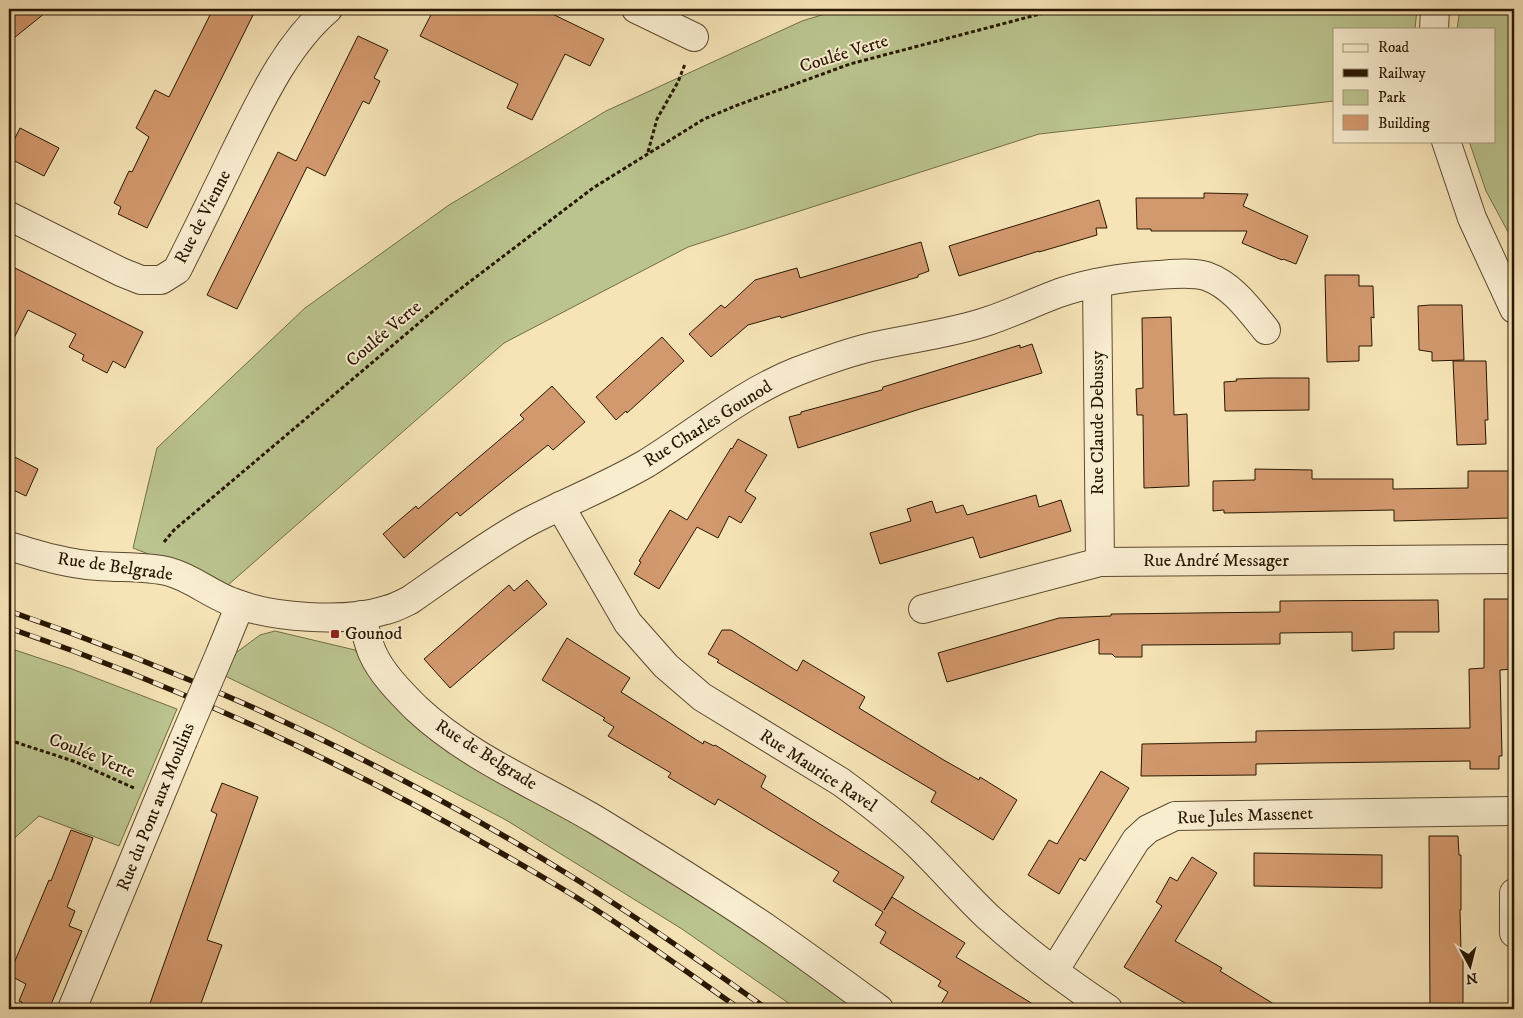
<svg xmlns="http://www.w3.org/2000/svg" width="1523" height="1018" font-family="'IM FELL DW Pica',serif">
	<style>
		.green { fill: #bbc48f; stroke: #726e48 }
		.building { fill: #d3996e; stroke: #281701 }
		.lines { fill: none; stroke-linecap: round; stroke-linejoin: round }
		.minor-casing { stroke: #5c4a2e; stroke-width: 30 }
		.path { stroke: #281701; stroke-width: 3; stroke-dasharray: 4 2.5; stroke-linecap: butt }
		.minor { stroke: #f9edd0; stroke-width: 28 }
		.rail-casing { stroke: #281701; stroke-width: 5.5 }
		.rail { stroke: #f9edd0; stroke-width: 4; stroke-dasharray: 11; stroke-linecap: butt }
		.minor-bridge-casing { stroke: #5c4a2e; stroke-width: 30; stroke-linecap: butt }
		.minor-bridge { stroke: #f9edd0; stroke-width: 28 }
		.poi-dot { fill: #8f2418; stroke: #f9edd0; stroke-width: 2 }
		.labels { text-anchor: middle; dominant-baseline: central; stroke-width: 4; stroke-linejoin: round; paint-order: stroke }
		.street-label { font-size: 18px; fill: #281701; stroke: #f9edd0 }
		.poi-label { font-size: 18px; fill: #281701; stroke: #f9edd0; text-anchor: start }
	</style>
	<rect width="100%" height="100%" fill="#f6e4b7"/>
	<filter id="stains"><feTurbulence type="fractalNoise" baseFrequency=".004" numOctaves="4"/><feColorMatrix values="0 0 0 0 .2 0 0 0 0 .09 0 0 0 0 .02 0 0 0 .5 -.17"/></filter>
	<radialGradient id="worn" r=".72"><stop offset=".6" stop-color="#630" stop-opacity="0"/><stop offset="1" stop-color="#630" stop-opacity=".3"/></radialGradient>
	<g class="green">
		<path d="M 841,9 L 1417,9 L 1415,29 L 1334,29 L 1334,101 L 1039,134 L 688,247 L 504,343 L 228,585 L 133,548 L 157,448 L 305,308 L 449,205 L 606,111 L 802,21 Z"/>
		<path d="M 1460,9 L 1514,9 L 1514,243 L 1486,191 L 1469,141 L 1494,141 L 1494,29 L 1457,29 Z"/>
		<path d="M 275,631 L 355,650 L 379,683 L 869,1009 L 797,1009 L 682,929 L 506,820 L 330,727 L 221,674 L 226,662 L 237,652 L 260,635 Z"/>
		<path d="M 9,648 L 72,669 L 177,709 L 119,846 L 39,816 L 9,843 Z"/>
	</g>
	<g class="building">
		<path d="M 9,9 L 50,9 L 9,42 Z"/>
		<path d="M 213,9 L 256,9 L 147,228 L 118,214 L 121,207 L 114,203 L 129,171 L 132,172 L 149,137 L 136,128 L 155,90 L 169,97 Z"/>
		<path d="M 434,9 L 542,9 L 604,39 L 590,66 L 565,54 L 532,120 L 507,108 L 518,84 L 420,36 Z"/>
		<path d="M 358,36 L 388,50 L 374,78 L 380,81 L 369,104 L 363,101 L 325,176 L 307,167 L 237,309 L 207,295 L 278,152 L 296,161 Z"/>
		<path d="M 20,128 L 59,148 L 44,176 L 9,158 L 9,150 Z"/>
		<path d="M 1204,193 L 1248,194 L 1243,206 L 1308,236 L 1296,264 L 1283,259 L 1282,260 L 1242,243 L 1247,231 L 1151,231 L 1151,229 L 1137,229 L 1136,198 L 1204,198 Z"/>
		<path d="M 1099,200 L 1107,228 L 1096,228 L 1097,235 L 1039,252 L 1039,251 L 959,276 L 949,246 Z"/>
		<path d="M 921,242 L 929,271 L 918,275 L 918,277 L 781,318 L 780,316 L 748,325 L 711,357 L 689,334 L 721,305 L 725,308 L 755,280 L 797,268 L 800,278 Z"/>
		<path d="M 9,265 L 143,332 L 125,368 L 113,361 L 107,373 L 82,360 L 84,355 L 69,347 L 76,334 L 28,310 L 9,348 Z"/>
		<path d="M 1325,275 L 1359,275 L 1359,286 L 1373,286 L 1374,318 L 1371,317 L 1372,346 L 1359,346 L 1359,361 L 1327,362 Z"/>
		<path d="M 1430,305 L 1462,305 L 1464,360 L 1432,361 L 1432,352 L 1419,350 L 1418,306 Z"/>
		<path d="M 1171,317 L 1174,415 L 1187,414 L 1189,486 L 1144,488 L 1143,415 L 1137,415 L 1136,389 L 1143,388 L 1142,318 Z"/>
		<path d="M 662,337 L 684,361 L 627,413 L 626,411 L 616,420 L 596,397 Z"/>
		<path d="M 1032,344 L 1042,373 L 920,409 L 798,448 L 789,417 L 801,414 L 801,412 L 882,390 L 883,387 L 1020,345 L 1020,348 Z"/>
		<path d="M 1453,361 L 1486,361 L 1488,420 L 1485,420 L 1486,444 L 1457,445 Z"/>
		<path d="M 1267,378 L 1309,378 L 1309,410 L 1225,411 L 1224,382 L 1237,381 L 1236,379 Z"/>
		<path d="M 552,386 L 585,422 L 553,450 L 548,445 L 460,516 L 457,512 L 404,558 L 383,534 L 416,506 L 418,509 L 524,419 L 520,415 Z"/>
		<path d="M 738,439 L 767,455 L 745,491 L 756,498 L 741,523 L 729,516 L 718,538 L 697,527 L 659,589 L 634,574 L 641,562 L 639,561 L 670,510 L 687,520 L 731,448 L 732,449 Z"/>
		<path d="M 9,454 L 38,469 L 26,496 L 9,488 Z"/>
		<path d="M 1255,469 L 1312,470 L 1312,479 L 1393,479 L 1393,489 L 1468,488 L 1468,471 L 1510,471 L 1511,518 L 1394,521 L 1394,510 L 1224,513 L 1224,510 L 1213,511 L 1213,481 L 1255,480 Z"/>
		<path d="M 1036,495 L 1039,507 L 1061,500 L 1071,531 L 980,558 L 973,537 L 880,564 L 870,533 L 911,521 L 907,509 L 932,501 L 936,513 L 963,505 L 967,515 Z"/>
		<path d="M 527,580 L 547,604 L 450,688 L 424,659 L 509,585 L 514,591 Z"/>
		<path d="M 1484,599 L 1514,599 L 1514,669 L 1500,670 L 1502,756 L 1499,756 L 1499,769 L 1470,769 L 1470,761 L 1311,763 L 1256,764 L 1256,775 L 1141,776 L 1142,744 L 1256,742 L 1256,731 L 1470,728 L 1469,669 L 1484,668 Z"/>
		<path d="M 1438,600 L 1439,632 L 1394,632 L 1394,649 L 1352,651 L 1352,632 L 1280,633 L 1280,644 L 1142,645 L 1142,657 L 1115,657 L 1112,654 L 1099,654 L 1099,639 L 947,682 L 938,653 L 1059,618 L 1111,616 L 1111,614 L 1280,612 L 1280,601 Z"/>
		<path d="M 722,630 L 731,630 L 797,671 L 803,660 L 865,697 L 859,708 L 942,759 L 979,780 L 980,777 L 1017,800 L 993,840 L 931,802 L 936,792 L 717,662 L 719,660 L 708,654 Z"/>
		<path d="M 567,638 L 630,678 L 621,692 L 703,744 L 704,741 L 714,746 L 715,745 L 766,776 L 761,787 L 904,877 L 884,910 L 892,897 L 965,943 L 956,957 L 1041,1009 L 938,1009 L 948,992 L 938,986 L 941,981 L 880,943 L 886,932 L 875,925 L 883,912 L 833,881 L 839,872 L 718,799 L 715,805 L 668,777 L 671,773 L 608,736 L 614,727 L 603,720 L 605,718 L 542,680 Z"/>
		<path d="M 1101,771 L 1129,788 L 1085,861 L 1080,858 L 1059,894 L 1028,875 L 1049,840 L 1057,844 Z"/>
		<path d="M 222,783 L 258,797 L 207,940 L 222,945 L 199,1009 L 148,1009 L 217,814 L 211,811 Z"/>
		<path d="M 71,830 L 93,838 L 67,907 L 75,911 L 69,926 L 82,931 L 49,1009 L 19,1009 L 22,1002 L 19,1001 L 26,984 L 9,975 L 49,880 L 51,881 Z"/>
		<path d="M 1429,836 L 1458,836 L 1459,855 L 1461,855 L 1461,910 L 1460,910 L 1461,952 L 1463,952 L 1463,1009 L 1430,1009 Z"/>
		<path d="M 1254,853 L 1382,855 L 1382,888 L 1254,886 Z"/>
		<path d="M 1192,857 L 1217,873 L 1175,941 L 1222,968 L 1220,971 L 1282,1009 L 1195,1009 L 1124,967 L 1162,906 L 1156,902 L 1170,877 L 1177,881 Z"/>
	</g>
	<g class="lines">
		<g class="minor-casing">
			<g id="minor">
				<path d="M 636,9 L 694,37"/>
				<path d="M 1434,29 L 1435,9"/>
				<path d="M 1446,141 L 1472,218 L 1514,309"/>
				<path d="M 9,216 L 121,272 L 141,280 L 161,280 L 177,270 C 198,229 218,187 238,146 C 262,98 287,44 328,9"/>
				<path d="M 1097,283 L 1100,562"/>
				<path d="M 560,506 L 628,623 L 666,666 L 702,697 L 841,782 C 867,801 892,820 915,842 C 940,866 962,892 987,916 C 1024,950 1066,981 1108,1009"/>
				<path d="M 9,546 C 38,555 67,564 98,566 C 122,568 147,566 170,572 C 192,578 210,594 232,602 C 271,618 345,623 386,610 C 395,608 402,604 410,600 C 448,574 486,545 526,523 C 566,502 608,486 647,463 C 697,432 742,393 798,371 C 822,362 846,353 871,347 C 910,338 950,334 988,321 C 1012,313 1035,302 1059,293 C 1091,282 1125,277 1158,275 C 1173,274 1192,272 1206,276 C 1232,285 1249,309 1266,330"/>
				<path d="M 923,609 L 1100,562 L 1514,559"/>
				<path d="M 361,615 C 365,627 367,640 372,652 C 381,673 400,692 416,708 C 468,757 535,784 596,820 C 655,856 714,892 772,932 C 808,957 843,983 879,1009"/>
				<path d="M 222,649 L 240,605"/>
				<path d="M 1514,893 L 1514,933"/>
				<path d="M 1054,971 L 1136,840 L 1148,829 L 1175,816 L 1514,811"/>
				<path d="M 72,1009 L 182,743"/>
			</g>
		</g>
		<g class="path">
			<path d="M 648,152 L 657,119 L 678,82 L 685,64"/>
			<path d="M 164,542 L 174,530 L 451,296 L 593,188 L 704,119 L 735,106 L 850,64 L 1059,9"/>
			<path d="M 9,740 L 76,762 L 134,788"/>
		</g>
		<use href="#minor" class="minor"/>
		<g class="rail-casing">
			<g id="rail">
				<path d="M 9,611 C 206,679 397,768 574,878 C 640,919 704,964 767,1009"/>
				<path d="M 9,628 C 202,694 386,783 561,888 C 623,925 681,968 740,1009"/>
			</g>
		</g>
		<use href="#rail" class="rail"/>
		<g class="minor-bridge-casing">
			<path id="minor-bridge" d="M 182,743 L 222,649"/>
		</g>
		<use href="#minor-bridge" class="minor-bridge"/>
	</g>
	<rect class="poi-dot" x="330" y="629" width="10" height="10" rx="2.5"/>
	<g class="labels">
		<g class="street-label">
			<text transform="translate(844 54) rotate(-17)">Coulée Verte</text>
			<text transform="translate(203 217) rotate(-63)">Rue de Vienne</text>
			<text transform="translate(384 334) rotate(-40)">Coulée Verte</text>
			<text transform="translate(1098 423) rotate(-90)">Rue Claude Debussy</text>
			<text transform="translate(708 424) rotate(-32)">Rue Charles Gounod</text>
			<text x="1216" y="561">Rue André Messager</text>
			<text transform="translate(115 567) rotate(8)">Rue de Belgrade</text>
			<text transform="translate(486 755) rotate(32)">Rue de Belgrade</text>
			<text transform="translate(92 756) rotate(22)">Coulée Verte</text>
			<text transform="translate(818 771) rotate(33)">Rue Maurice Ravel</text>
			<text transform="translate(156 807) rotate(-68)">Rue du Pont aux Moulins</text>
			<text transform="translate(1245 816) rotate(-2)">Rue Jules Massenet</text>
		</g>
		<g class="poi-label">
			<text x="345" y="634">Gounod</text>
		</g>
	</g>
	<rect width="1523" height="1018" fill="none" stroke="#f6e4b7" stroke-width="30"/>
	<rect x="10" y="10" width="1503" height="998" fill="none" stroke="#281701" stroke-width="2.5"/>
	<rect x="15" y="15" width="1493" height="988" fill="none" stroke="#281701"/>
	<rect x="1333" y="28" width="162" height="115" fill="#f9edd0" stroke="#a5977d"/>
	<rect x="1343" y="44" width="25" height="8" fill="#f9edd0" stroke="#a5977d"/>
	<text x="1378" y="52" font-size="15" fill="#281701">Road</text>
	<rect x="1343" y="69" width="25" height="8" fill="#281701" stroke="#a5977d"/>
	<text x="1378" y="78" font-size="15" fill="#281701">Railway</text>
	<rect x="1343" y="90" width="25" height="15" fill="#bbc48f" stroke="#a5977d"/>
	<text x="1378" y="102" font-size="15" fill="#281701">Park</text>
	<rect x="1343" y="115" width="25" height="15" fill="#d3996e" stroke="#a5977d"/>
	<text x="1378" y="128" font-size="15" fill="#281701">Building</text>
	<g transform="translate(1470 966) rotate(173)" stroke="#f9edd0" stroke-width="4" paint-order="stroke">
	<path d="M0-4L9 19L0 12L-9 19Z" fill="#281701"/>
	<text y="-8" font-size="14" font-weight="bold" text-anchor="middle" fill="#281701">N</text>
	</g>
	<rect width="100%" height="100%" filter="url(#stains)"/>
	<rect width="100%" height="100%" fill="url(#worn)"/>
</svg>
